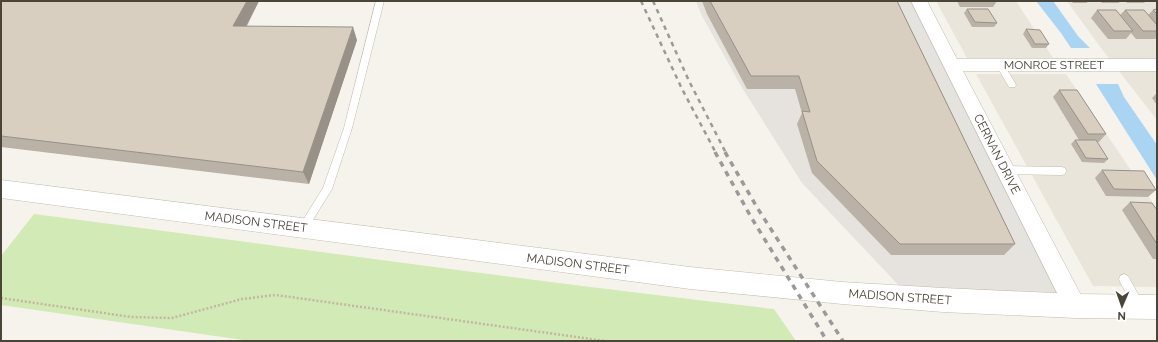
<svg xmlns="http://www.w3.org/2000/svg" width="1158" height="342" font-family="Raleway,sans-serif">
	<style>
		.residential { fill: #eae5da }
		.industrial { fill: #e6e2dd }
		.green { fill: #d2eab5 }
		.water { fill: #a9d4f2 }
		.lines { fill: none; stroke-linecap: round; stroke-linejoin: round }
		.service-casing { stroke: #c2bbae; stroke-width: 1 }
		.minor-casing { stroke: #c2bbae; stroke-width: 1 }
		.tertiary-casing { stroke: #c2bbae; stroke-width: 1 }
		.path { stroke: #c4b79f; stroke-width: 2.5; stroke-dasharray: 2 2; stroke-linecap: butt }
		.service { fill: #fff; fill-rule: evenodd }
		.minor { fill: #fff; fill-rule: evenodd }
		.tertiary { fill: #fff; fill-rule: evenodd }
		.rail-far1 { stroke: #9a9a9a; stroke-width: 2.5; stroke-dasharray: 4.5 4.5; stroke-linecap: butt }
		.rail { stroke: #9a9a9a; stroke-width: 3.5; stroke-dasharray: 5.5 5.5; stroke-linecap: butt }
		.wall { fill: #bab2a6 }
		.shaded-wall { fill: #979187 }
		.building { fill: #d8cfc1; stroke: #979187 }
		.labels { text-anchor: middle; dominant-baseline: central; stroke-width: 3; stroke-linejoin: round; paint-order: stroke }
		.street-label { font-size: 12px; fill: #4b4439; stroke: #fff }
	</style>
	<rect width="100%" height="100%" fill="#f6f3ec"/>
	<g class="residential">
		<path d="M 936,1 L 1016,1 L 1053,58 L 967,58 Z"/>
		<path d="M 1067,1 L 1157,1 L 1157,120 L 1101,48 Z"/>
		<path d="M 976,74 L 1066,74 L 1157,209 L 1157,287 L 1093,286 Z"/>
	</g>
	<path class="industrial" d="M 696,1 L 914,1 L 1063,299 L 905,292 L 802,183 L 741,86 L 702,16 Z"/>
	<path class="green" d="M 34,214 C 281,246 527,281 774,309 L 796,341 L 250,341 L 1,305 L 1,256 Z"/>
	<g class="water">
		<path d="M 1036,1 L 1053,1 L 1078,36 L 1090,48 L 1071,48 L 1061,33 Z"/>
		<path d="M 1096,84 L 1118,84 L 1124,97 L 1157,145 L 1157,180 Z"/>
	</g>
	<g class="lines">
		<g class="service-casing">
			<g id="service">
				<path d="M 376,1 L 384,1 L 352,128 L 332,189 L 306,231 L 303,232 L 300,231 L 298,228 L 323,188 L 344,128 Z"/>
				<path d="M 1000,62 L 1003,63 L 1015,83 L 1016,85 L 1015,87 L 1009,87 L 996,65 Z"/>
				<path d="M 1005,166 L 1062,167 L 1065,168 L 1066,171 L 1065,174 L 1062,175 L 1005,174 L 1002,173 L 1001,170 L 1002,167 Z"/>
				<path d="M 1124,274 L 1128,276 L 1143,303 L 1144,306 L 1143,309 L 1139,311 L 1135,309 L 1120,282 L 1119,279 L 1120,276 Z"/>
			</g>
		</g>
		<g class="minor-casing">
			<path id="minor" d="M 911,1 L 927,1 L 957,59 L 1157,59 L 1157,71 L 963,71 L 1083,299 L 1086,306 L 1083,313 L 1075,316 L 1067,313 Z"/>
		</g>
		<g class="tertiary-casing">
			<path id="tertiary" d="M 1,180 L 690,267 L 842,282 L 943,288 L 1075,294 L 1157,295 L 1157,319 L 1075,318 L 943,312 L 842,304 L 690,289 L 1,198 Z"/>
		</g>
		<path class="path" d="M 1,298 L 131,317 L 172,318 L 242,299 L 276,295 L 605,341"/>
		<use href="#service" class="service"/>
		<use href="#minor" class="minor"/>
		<use href="#tertiary" class="tertiary"/>
		<g class="rail-far1">
			<path d="M 641,1 L 682,89 L 716,153"/>
			<path d="M 653,1 L 689,81 L 726,153"/>
		</g>
		<g class="rail">
			<path d="M 715,152 L 751,217 L 827,341"/>
			<path d="M 725,152 L 758,209 L 843,341"/>
		</g>
	</g>
	<g class="wall">
		<path d="M 1,1 L 259,1 L 247,26 L 357,40 L 309,184 L 1,147 Z"/>
		<path d="M 702,1 L 897,1 L 1015,244 L 1004,255 L 891,255 L 812,173 L 797,124 L 802,113 L 795,89 L 747,89 L 707,14 Z"/>
		<path d="M 957,1 L 997,1 L 993,7 L 960,7 Z"/>
		<path d="M 1071,1 L 1088,1 L 1087,3 L 1073,3 Z"/>
		<path d="M 1100,1 L 1120,1 L 1119,3 L 1102,3 Z"/>
		<path d="M 1126,1 L 1146,1 L 1144,3 L 1127,3 Z"/>
		<path d="M 967,9 L 997,23 L 994,27 L 972,27 L 964,13 Z"/>
		<path d="M 1157,9 L 1157,37 L 1155,39 L 1136,39 L 1131,33 L 1126,39 L 1108,39 L 1091,18 L 1097,10 L 1120,15 L 1125,10 L 1148,15 L 1153,10 Z"/>
		<path d="M 1026,29 L 1049,44 L 1046,48 L 1032,48 L 1023,34 Z"/>
		<path d="M 1059,90 L 1106,134 L 1099,142 L 1097,142 L 1108,159 L 1104,163 L 1082,162 L 1071,144 L 1075,140 L 1079,140 L 1053,97 Z"/>
		<path d="M 1157,93 L 1157,105 L 1152,98 Z"/>
		<path d="M 1102,170 L 1156,190 L 1148,197 L 1106,196 L 1095,178 Z"/>
		<path d="M 1130,202 L 1157,210 L 1157,259 L 1153,259 L 1122,210 Z"/>
	</g>
	<g class="shaded-wall">
		<path d="M 247,1 L 259,1 L 240,38 L 233,26 Z"/>
		<path d="M 353,27 L 357,40 L 309,184 L 303,172 Z"/>
	</g>
	<g class="building">
		<path d="M 1,1 L 247,1 L 233,26 L 353,27 L 303,172 L 1,136 Z"/>
		<path d="M 710,1 L 897,1 L 1015,244 L 900,244 L 817,161 L 802,111 L 810,112 L 799,76 L 751,76 Z"/>
		<path d="M 967,9 L 988,9 L 997,23 L 975,22 Z"/>
		<path d="M 1157,9 L 1157,14 L 1153,10 Z"/>
		<path d="M 1097,10 L 1116,10 L 1133,31 L 1114,31 Z"/>
		<path d="M 1125,10 L 1144,10 L 1157,25 L 1157,31 L 1143,31 Z"/>
		<path d="M 1026,29 L 1040,30 L 1049,44 L 1035,44 Z"/>
		<path d="M 1059,90 L 1077,90 L 1106,134 L 1088,134 Z"/>
		<path d="M 1075,140 L 1096,140 L 1108,159 L 1086,158 Z"/>
		<path d="M 1102,170 L 1144,171 L 1156,190 L 1114,189 Z"/>
		<path d="M 1130,202 L 1152,203 L 1157,210 L 1157,244 Z"/>
	</g>
	<g class="labels">
		<g class="street-label">
			<text x="1054" y="65">MONROE STREET</text>
			<text transform="translate(997 154) rotate(63)">CERNAN DRIVE</text>
			<text transform="translate(256 222) rotate(7)">MADISON STREET</text>
			<text transform="translate(578 264) rotate(7)">MADISON STREET</text>
			<text transform="translate(900 297) rotate(4)">MADISON STREET</text>
		</g>
	</g>
	<rect width="1158" height="342" fill="none" stroke="#4b4439" stroke-width="4"/>
	<g transform="translate(1122 306) rotate(182)" stroke="#ffffff" stroke-width="3" paint-order="stroke">
	<path d="M0-3L7 15L0 10L-7 15Z" fill="#4b4439"/>
	<text y="-6" font-size="11" font-weight="bold" text-anchor="middle" fill="#4b4439">N</text>
	</g>
</svg>
